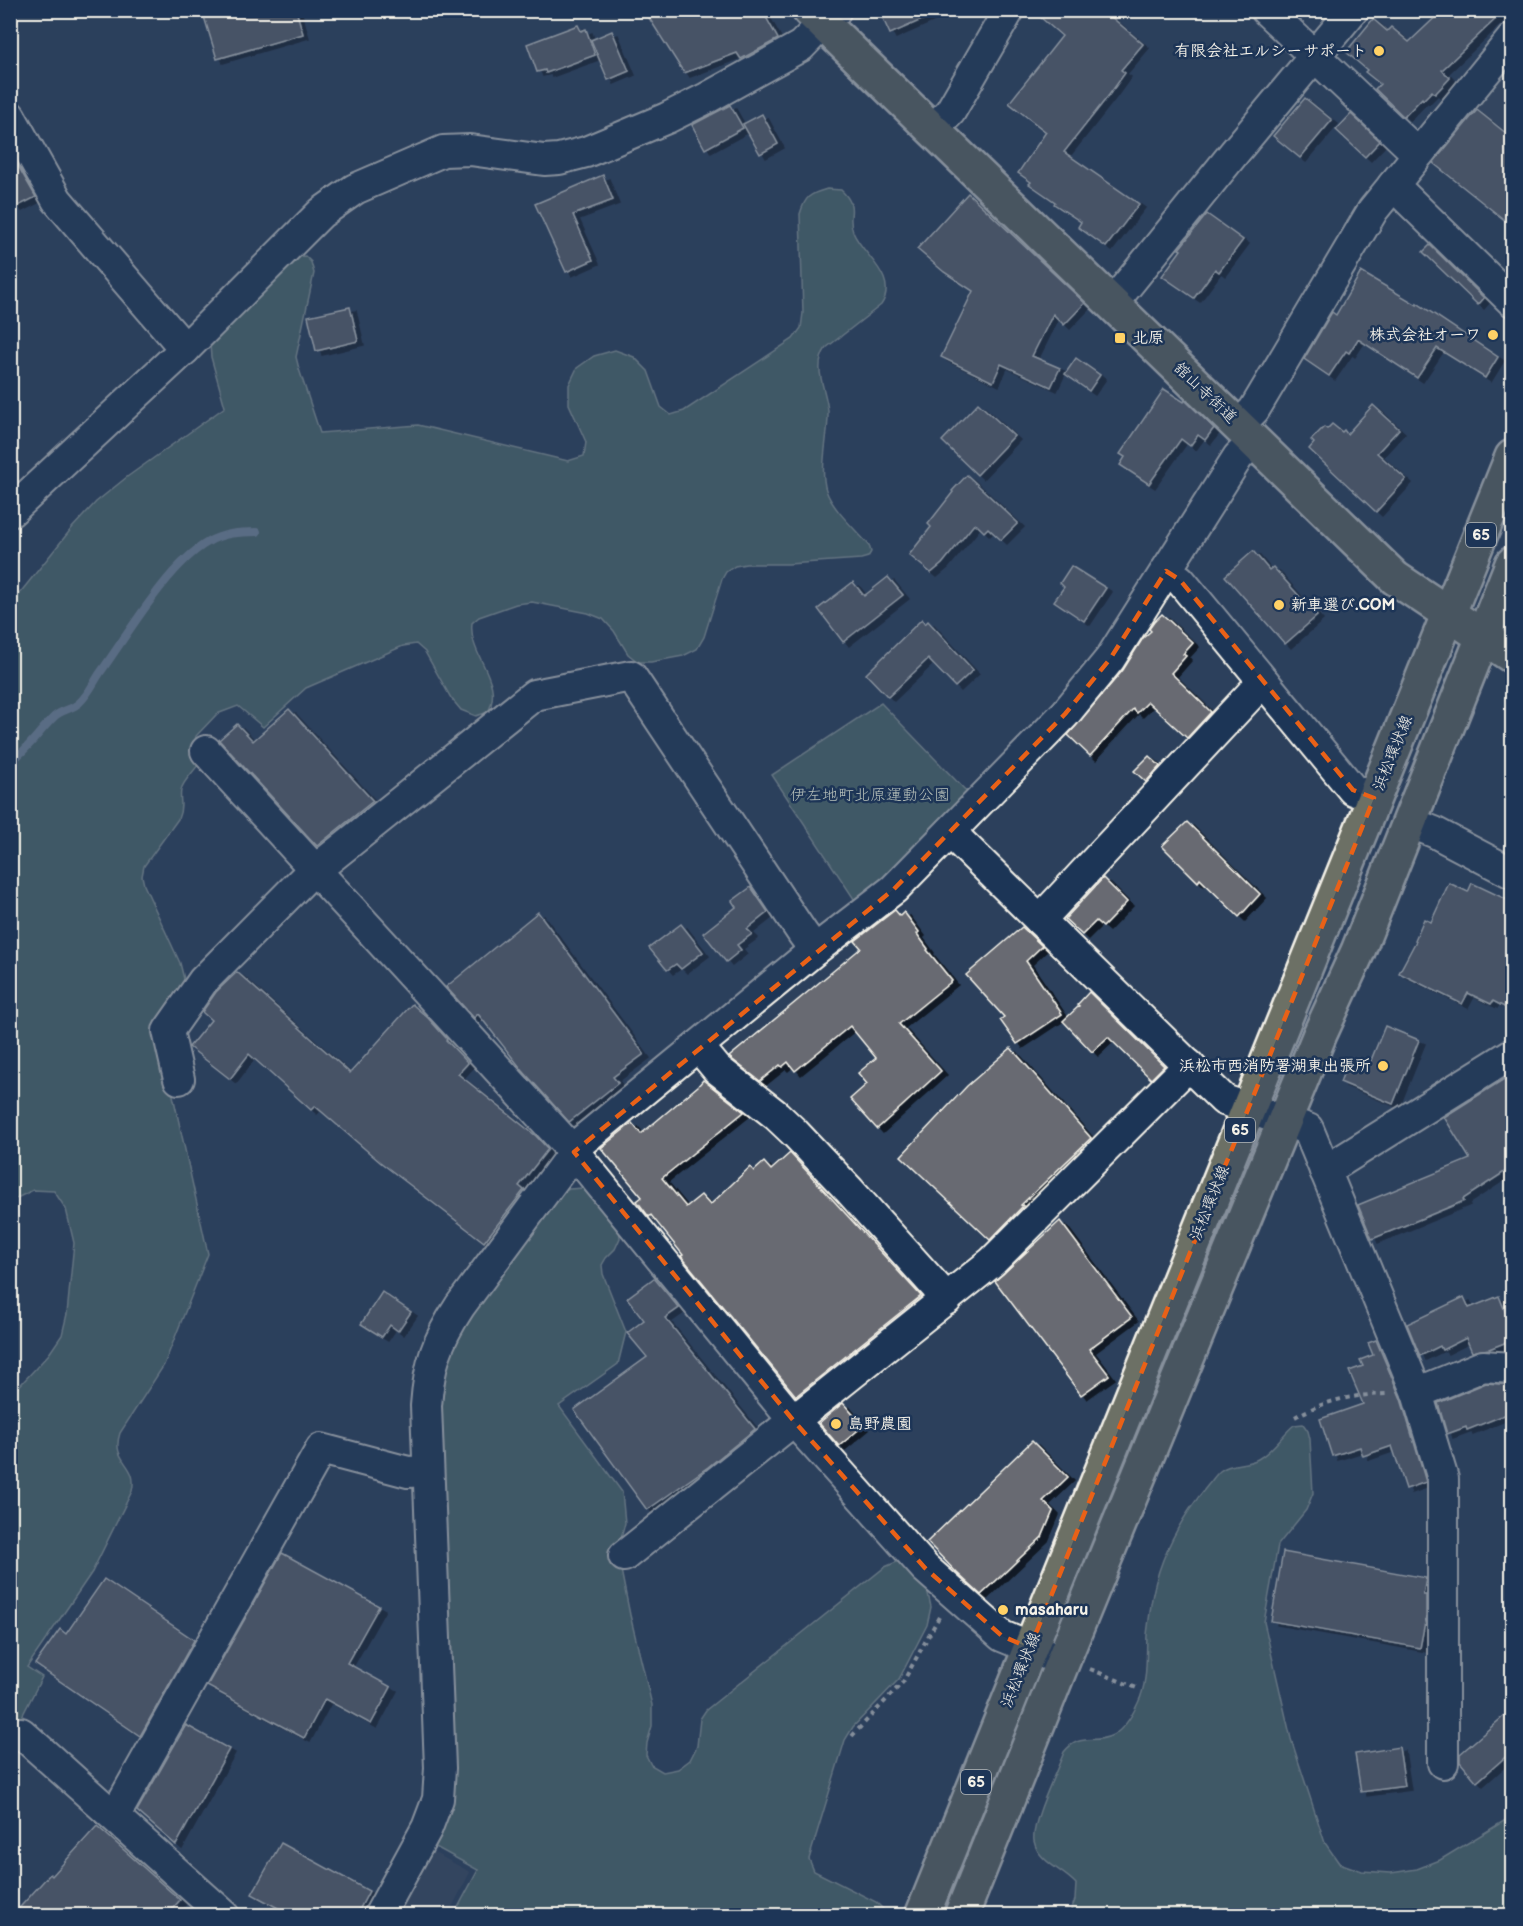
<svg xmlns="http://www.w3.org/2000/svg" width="1523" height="1926" font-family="'Balsamiq Sans','Klee One',sans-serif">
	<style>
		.built { fill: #3e4d63 }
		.green { fill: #587572; stroke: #a6b3ad; stroke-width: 1.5 }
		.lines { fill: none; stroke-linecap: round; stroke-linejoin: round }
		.stream { stroke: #91a2b3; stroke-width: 8 }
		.building { fill: #686a72; stroke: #f4f1e8; stroke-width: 1.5; filter: url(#shadow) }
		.minor-casing { stroke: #f4f1e8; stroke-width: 34 }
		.major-casing { stroke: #f4f1e8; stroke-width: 38 }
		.path { stroke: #f4f1e8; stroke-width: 4; stroke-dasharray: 4.5 4.5; stroke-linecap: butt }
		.minor { stroke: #1d3557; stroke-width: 30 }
		.major { stroke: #6c7065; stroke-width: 33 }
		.marked { fill: none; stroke: #e96117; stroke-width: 4.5; stroke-dasharray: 12 8; stroke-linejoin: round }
		.poi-dot { fill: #ffd166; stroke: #1d3557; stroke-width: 2 }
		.labels { text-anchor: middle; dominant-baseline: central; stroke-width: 5; stroke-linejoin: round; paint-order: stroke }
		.shield { fill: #1d3557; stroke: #b4b9bc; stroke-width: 1.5 }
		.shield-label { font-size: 15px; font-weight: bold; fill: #f4f1e8 }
		.poi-label { font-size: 16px; font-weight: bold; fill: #f4f1e8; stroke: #1d3557; text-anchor: start }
		.street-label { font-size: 16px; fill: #f4f1e8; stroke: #1d3557 }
		.park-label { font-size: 16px; fill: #b6bfb9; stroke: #1d3557 }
	</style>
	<defs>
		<filter id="shadow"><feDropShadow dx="6" dy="4" stdDeviation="0" flood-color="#0009"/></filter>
	</defs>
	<rect width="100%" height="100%" fill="#2c405c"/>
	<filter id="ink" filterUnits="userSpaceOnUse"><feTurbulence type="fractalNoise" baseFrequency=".0167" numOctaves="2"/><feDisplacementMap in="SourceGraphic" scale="12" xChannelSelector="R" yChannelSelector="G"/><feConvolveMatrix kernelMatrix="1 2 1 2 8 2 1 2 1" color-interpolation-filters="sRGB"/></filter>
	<g filter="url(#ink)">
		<g class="built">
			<path d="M 1512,54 L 1512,136 L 1471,104 Z"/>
			<path d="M 429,1850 L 470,1872 L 448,1915 L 393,1916 Z"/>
		</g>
		<g class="green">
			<path d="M 827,189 L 841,190 C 860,208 846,214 853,232 C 862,255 900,277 881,305 L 826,348 C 812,368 826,388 828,411 C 829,435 819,467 826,490 C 832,509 856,530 869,545 L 871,552 L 868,557 L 861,559 L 788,564 L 746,564 L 735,566 L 726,572 L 722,579 L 704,637 L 697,649 L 683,656 L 651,662 L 638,662 L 628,654 L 614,631 L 603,619 L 588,613 L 532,602 L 516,604 L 479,617 L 472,623 C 468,656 505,680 488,712 L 476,716 L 461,710 L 451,698 L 425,652 L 416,644 L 403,646 L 306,688 L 263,727 L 238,706 L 217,714 L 196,736 L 195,742 L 200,762 C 195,771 183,780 181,790 C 179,802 184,806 178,819 L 144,866 L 142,876 L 144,885 L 180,963 L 185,983 L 161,1041 L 208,1254 L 164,1365 L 120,1433 C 110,1463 139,1463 132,1491 L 92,1572 L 27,1667 L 42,1677 L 11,1738 L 11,1395 L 49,1354 L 62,1335 L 67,1314 L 74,1243 L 66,1209 L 54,1191 L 33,1190 L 11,1201 L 11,604 L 72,528 L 96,502 L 127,477 L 225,407 L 211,357 L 210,344 L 297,257 L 305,256 L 311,262 L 314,273 L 296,357 L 299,369 L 320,433 L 418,425 L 568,461 L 584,456 L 586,442 L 569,404 L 569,385 L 577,368 L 594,356 L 615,350 L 634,357 L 648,371 L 661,407 L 671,415 L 684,411 L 793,339 L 801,328 L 803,313 L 800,214 C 805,197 809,194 827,189 Z"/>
			<path d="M 881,703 L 969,794 L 886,879 L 856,902 L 772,775 Z"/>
			<path d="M 583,1188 L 596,1194 L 619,1227 L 620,1238 L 615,1249 L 606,1258 L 602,1265 L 603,1274 L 626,1332 L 618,1364 L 559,1406 L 622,1492 L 625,1523 L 619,1546 L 621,1570 L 630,1615 L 652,1705 L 652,1726 L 647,1743 L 646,1755 L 651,1765 L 663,1772 L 678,1769 L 690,1760 L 697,1746 L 700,1719 L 706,1710 L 885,1567 L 899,1561 L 927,1589 L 931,1607 L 927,1625 L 899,1679 L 853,1727 L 845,1740 L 809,1859 L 814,1871 L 876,1902 L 883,1909 L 883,1915 L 460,1915 L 455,1913 L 478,1870 L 432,1845 L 439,1406 L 441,1381 L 457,1335 L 557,1198 L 569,1189 Z"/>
			<path d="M 1303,1424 L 1308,1431 L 1310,1439 L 1313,1493 L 1306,1510 L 1278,1545 L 1264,1622 L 1291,1739 L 1325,1843 L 1339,1863 L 1362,1871 L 1391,1873 L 1417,1869 L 1440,1860 L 1512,1816 L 1512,1915 L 1069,1915 L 1075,1900 L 1076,1884 C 1065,1872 1049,1866 1040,1854 C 1037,1851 1035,1845 1034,1841 C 1031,1823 1057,1771 1064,1752 C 1080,1732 1094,1745 1113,1735 C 1124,1729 1133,1714 1138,1703 C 1148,1683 1146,1657 1147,1635 C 1148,1625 1150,1614 1151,1604 C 1158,1560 1180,1519 1208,1485 C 1212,1481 1215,1475 1220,1471 C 1231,1462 1246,1466 1258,1459 C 1274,1450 1281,1436 1294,1425 Z"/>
		</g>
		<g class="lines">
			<path class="stream" d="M 10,762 C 29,749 39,731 55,716 C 62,710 73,709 79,703 C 88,695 94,682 100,673 C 128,634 168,565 208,542 C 223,533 240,532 257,532"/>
		</g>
		<g class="building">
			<path d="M 202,10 L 296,10 L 303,34 L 217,59 Z"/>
			<path d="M 644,10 L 762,10 L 778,39 L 741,59 L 737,53 L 684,73 Z"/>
			<path d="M 879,10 L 944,10 L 890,34 Z"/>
			<path d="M 1032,10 L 1103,10 L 1143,44 L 1121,70 L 1125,73 L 1109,95 L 1064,152 L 1139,204 L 1106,247 L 1078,227 L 1081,222 L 1054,204 L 1055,202 L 1029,184 L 1031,182 L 1018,173 L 1046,132 L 1009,103 L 1062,36 Z"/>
			<path d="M 1443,10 L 1505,10 L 1442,70 L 1450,78 L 1435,94 L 1432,91 L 1423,100 L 1422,98 L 1404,117 L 1375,89 L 1380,84 L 1365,72 L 1367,70 L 1346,52 L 1373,19 L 1387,31 L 1391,27 L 1409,42 Z"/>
			<path d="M 578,25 L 581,31 L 586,29 L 595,55 L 546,73 L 545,70 L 537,72 L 527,44 Z"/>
			<path d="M 612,31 L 629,71 L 608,80 L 591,40 Z"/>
			<path d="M 1305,98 L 1332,120 L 1300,158 L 1273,136 Z"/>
			<path d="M 730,105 L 743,128 L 705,149 L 692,125 Z"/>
			<path d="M 1477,110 L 1512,138 L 1512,226 L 1433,163 Z"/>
			<path d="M 762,114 L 778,144 L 760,154 L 743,124 Z"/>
			<path d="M 1351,114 L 1380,141 L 1365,157 L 1336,130 Z"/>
			<path d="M 10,152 L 36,197 L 16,207 L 10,197 Z"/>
			<path d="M 603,175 L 613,200 L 573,215 L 593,260 L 566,272 L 535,204 Z"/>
			<path d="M 968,193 L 1085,303 L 1064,325 L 1053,314 L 1032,356 L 1060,368 L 1051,387 L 1001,364 L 993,382 L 941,357 L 973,291 L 944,272 L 917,249 Z"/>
			<path d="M 1207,214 L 1243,240 L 1219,272 L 1215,269 L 1194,298 L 1162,276 L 1181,250 L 1179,249 Z"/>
			<path d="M 1430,245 L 1484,298 L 1478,305 L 1423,252 Z"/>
			<path d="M 1361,272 L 1417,305 L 1417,303 L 1498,357 L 1485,378 L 1437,348 L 1417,378 L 1358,339 L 1349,353 L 1346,351 L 1329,376 L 1304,359 L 1332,312 L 1336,315 Z"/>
			<path d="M 350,307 L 358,341 L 316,351 L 308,316 Z"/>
			<path d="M 1076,358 L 1100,375 L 1089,391 L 1065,374 Z"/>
			<path d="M 1164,389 L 1184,402 L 1185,400 L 1214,428 L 1205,440 L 1198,435 L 1190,446 L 1181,439 L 1149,484 L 1120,465 L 1125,457 L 1120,454 Z"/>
			<path d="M 978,403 L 1014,436 L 977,475 L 942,441 Z"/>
			<path d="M 1373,405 L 1399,429 L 1377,453 L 1406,479 L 1376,512 L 1309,449 L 1314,443 L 1311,440 L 1324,427 L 1327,429 L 1332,424 L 1342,432 L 1344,430 L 1347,434 Z"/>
			<path d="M 967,475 L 1018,523 L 1001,540 L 988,528 L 984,532 L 975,523 L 942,564 L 931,573 L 909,555 L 931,527 L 928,524 L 953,492 L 952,491 Z"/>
			<path d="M 1253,551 L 1269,570 L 1273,567 L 1317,616 L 1285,644 L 1225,576 Z"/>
			<path d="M 1071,566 L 1106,588 L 1084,621 L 1054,601 L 1064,587 L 1060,583 Z"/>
			<path d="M 888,577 L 903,595 L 843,642 L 818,609 L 853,582 L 864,596 Z"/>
			<path d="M 1162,614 L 1193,643 L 1183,654 L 1186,656 L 1171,673 L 1211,712 L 1187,738 L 1148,702 L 1137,713 L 1133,709 L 1090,756 L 1068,735 L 1123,670 L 1143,638 L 1151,631 L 1149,629 L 1154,622 Z"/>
			<path d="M 922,619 L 925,624 L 928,621 L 973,670 L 955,687 L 928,659 L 888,697 L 866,674 Z"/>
			<path d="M 289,709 L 373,801 L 317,846 L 219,740 L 237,724 L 253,741 Z"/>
			<path d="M 1149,756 L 1160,766 L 1146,782 L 1134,771 Z"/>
			<path d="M 1187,822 L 1260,894 L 1239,917 L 1200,879 L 1198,882 L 1162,846 Z"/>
			<path d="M 1103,878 L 1127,902 L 1103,927 L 1096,921 L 1082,935 L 1065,919 Z"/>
			<path d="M 1449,883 L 1468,892 L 1472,883 L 1512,902 L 1512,1011 L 1493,1001 L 1491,1004 L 1468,993 L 1462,1004 L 1399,973 L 1416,941 L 1415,940 L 1424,919 L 1431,922 Z"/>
			<path d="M 751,887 L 768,912 L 747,929 L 752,934 L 737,945 L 741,950 L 726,962 L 703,933 L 736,907 L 732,901 Z"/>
			<path d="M 895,910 L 900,916 L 904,912 L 919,932 L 917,934 L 928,949 L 927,950 L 952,981 L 899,1024 L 941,1071 L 877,1129 L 850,1099 L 867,1084 L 858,1073 L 876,1058 L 850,1026 L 795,1071 L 788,1062 L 782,1067 L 780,1065 L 760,1081 L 729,1057 L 861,948 L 855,941 Z"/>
			<path d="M 538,912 L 644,1054 L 613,1077 L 618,1083 L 569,1122 L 523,1071 L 478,1014 L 474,1018 L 446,987 Z"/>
			<path d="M 681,924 L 703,952 L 681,969 L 676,964 L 667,970 L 649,948 Z"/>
			<path d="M 1022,927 L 1042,946 L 1026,961 L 1062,1014 L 1017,1044 L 1000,1020 L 1004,1017 L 966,975 Z"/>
			<path d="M 237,972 L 350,1073 L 412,1004 L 428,1018 L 447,1039 L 446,1040 L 468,1063 L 458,1074 L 536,1136 L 548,1149 L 519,1186 L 524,1190 L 484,1242 L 380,1162 L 315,1106 L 311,1110 L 249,1054 L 230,1079 L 189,1047 L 211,1020 L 202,1012 L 216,992 Z"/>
			<path d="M 1089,992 L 1164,1066 L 1151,1079 L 1108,1037 L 1092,1052 L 1063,1021 L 1079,1006 L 1077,1005 Z"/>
			<path d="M 1385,1026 L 1419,1040 L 1393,1104 L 1340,1082 L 1350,1057 L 1369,1065 Z"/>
			<path d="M 1011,1048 L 1091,1138 L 1021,1205 L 1023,1206 L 990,1240 L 901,1156 L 967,1086 Z"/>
			<path d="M 1512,1074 L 1512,1167 L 1463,1199 L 1464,1201 L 1372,1239 L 1358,1205 L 1470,1159 L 1444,1117 Z"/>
			<path d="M 703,1080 L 744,1112 L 662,1178 L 686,1207 L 701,1195 L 710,1205 L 750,1167 L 754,1171 L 764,1162 L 771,1170 L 790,1153 L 921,1296 L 796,1396 L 681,1256 L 683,1255 L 651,1215 L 649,1217 L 637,1201 L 642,1197 L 601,1148 L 632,1123 L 641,1134 L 698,1086 Z"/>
			<path d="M 1060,1221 L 1132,1317 L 1089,1349 L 1109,1375 L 1081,1395 L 995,1281 Z"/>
			<path d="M 654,1278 L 679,1308 L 665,1318 L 755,1429 L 708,1467 L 647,1510 L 574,1410 L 647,1357 L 627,1333 L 644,1320 L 627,1298 Z"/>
			<path d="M 382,1292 L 411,1312 L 398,1331 L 390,1325 L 382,1337 L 361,1324 Z"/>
			<path d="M 1499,1296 L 1512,1329 L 1512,1340 L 1489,1349 L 1472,1352 L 1466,1338 L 1442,1350 L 1440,1346 L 1420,1356 L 1407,1324 L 1464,1297 L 1469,1308 Z"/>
			<path d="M 1376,1340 L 1401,1399 L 1426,1482 L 1406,1489 L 1392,1446 L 1363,1456 L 1360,1447 L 1332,1456 L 1320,1419 L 1363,1404 L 1349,1371 L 1363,1366 L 1360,1360 L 1373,1355 L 1368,1343 Z"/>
			<path d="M 1486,1383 L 1512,1385 L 1512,1412 L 1467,1430 L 1466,1427 L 1447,1434 L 1438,1403 Z"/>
			<path d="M 843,1403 L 863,1426 L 839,1446 L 819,1423 Z"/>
			<path d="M 1032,1441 L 1068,1477 L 1043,1501 L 1053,1511 L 1042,1537 L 981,1595 L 957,1573 L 927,1542 Z"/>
			<path d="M 1283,1552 L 1426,1578 L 1423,1595 L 1426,1595 L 1426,1617 L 1420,1648 L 1271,1621 Z"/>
			<path d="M 282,1553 L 379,1606 L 347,1663 L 391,1687 L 371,1724 L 325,1699 L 304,1738 L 207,1686 Z"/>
			<path d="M 104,1579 L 194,1640 L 140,1736 L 35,1664 L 60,1629 L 66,1634 Z"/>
			<path d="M 1512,1709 L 1512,1751 L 1477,1782 L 1460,1762 L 1460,1754 Z"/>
			<path d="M 186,1725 L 229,1749 L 176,1845 L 137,1811 Z"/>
			<path d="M 1399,1747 L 1405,1786 L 1361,1792 L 1355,1754 Z"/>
			<path d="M 97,1826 L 180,1900 L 166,1916 L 12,1916 L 50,1874 L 52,1876 Z"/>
			<path d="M 281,1843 L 369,1891 L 356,1916 L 293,1916 L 252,1894 Z"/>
		</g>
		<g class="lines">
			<g class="minor-casing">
				<g id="minor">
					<path d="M 1266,10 L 1418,154"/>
					<path d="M 10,116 L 57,200 L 185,349"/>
					<path d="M 932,130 L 950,112 L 1009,10"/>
					<path d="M 1393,185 L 1512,301"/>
					<path d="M 1112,304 L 1234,153 L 1353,10"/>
					<path d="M 1238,426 L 1254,410 L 1373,210 L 1512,39"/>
					<path d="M 10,512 L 185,349 L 321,213 L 355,189 L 443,151 L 470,150 L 544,160 L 559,159 L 586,152 L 667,118 L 707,98 L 801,46 L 836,10"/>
					<path d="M 1166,571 L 1180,580 L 1353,790 L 1374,798"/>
					<path d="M 206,751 L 574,1152 L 793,1420 L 925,1568 L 1002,1636 L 1063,1661"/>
					<path d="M 1409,822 L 1434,832 L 1512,873"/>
					<path d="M 950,832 L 1224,1100 L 1308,1129 L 1417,1393 L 1443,1479 L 1443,1763"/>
					<path d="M 1040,920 L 1253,692 L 1265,683"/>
					<path d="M 698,1046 L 717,1069 L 776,1115 L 795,1133 L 850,1191 L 947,1299"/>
					<path d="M 179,1079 L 168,1031 L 203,981 L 304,879 L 534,695 L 631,676 L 803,934 L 815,950"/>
					<path d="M 1325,1171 L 1512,1054"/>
					<path d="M 1417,1393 L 1483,1366 L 1512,1368"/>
					<path d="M 624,1556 L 992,1262 L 1189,1065"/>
					<path d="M 21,1733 L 225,1916"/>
					<path d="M 112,1814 L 122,1803 L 321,1449 L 408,1472 L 428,1471"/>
					<path d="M 379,1916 L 427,1828 L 438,1799 L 440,1768 L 426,1406 C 429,1364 437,1341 460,1306 L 582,1141 L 815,950 L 894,889 L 1065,714 L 1110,659 L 1238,457 L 1254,441"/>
				</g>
			</g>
			<g class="major-casing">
				<g id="major">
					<path d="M 809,10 L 1395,578 L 1512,656"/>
					<path d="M 922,1916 L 1512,457"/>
					<path d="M 961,1916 L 1063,1661 L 1320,1034 L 1358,951 L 1512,564"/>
				</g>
			</g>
			<g class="path">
				<path d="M 1295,1417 C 1328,1399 1353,1395 1389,1394"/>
				<path d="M 1090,1669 L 1139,1689"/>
				<path d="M 852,1736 L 903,1682 L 939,1617"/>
			</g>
			<use href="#minor" class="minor"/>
			<use href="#major" class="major"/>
		</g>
	</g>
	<path d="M0 0H1523V1926H0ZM 1166,571 L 1180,580 L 1353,790 L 1374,798 L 1030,1648 L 1002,1636 L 925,1568 L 793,1420 L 574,1152 L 894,889 L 1065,714 L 1110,659 Z" fill="#2c405c" fill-opacity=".55" fill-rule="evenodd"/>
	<path class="marked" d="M 1166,571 L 1180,580 L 1353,790 L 1374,798 L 1030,1648 L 1002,1636 L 925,1568 L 793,1420 L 574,1152 L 894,889 L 1065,714 L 1110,659 Z"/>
	<g class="poi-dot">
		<circle cx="1379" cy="51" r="6"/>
		<circle cx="1493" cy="335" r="6"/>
		<rect x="1114" y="332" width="12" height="12" rx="3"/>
		<circle cx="1279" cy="605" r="6"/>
		<circle cx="1383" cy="1066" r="6"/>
		<circle cx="836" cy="1424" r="6"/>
		<circle cx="1003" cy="1610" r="6"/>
	</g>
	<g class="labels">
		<g class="shield">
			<rect x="1466" y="523" width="30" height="24" rx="4.5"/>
			<rect x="1225" y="1118" width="30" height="24" rx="4.5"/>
			<rect x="961" y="1770" width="30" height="24" rx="4.5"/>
		</g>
		<g class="shield-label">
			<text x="1481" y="535">65</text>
			<text x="1240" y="1130">65</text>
			<text x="976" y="1782">65</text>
		</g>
		<g class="poi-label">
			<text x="1367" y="51" text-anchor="end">有限会社エルシーサポート</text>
			<text x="1481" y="335" text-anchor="end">株式会社オーワ</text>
			<text x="1132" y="338">北原</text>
			<text x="1291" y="605">新車選び.COM</text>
			<text x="1371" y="1066" text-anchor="end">浜松市西消防署湖東出張所</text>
			<text x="848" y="1424">島野農園</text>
			<text x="1015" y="1610">masaharu</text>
		</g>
		<g class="street-label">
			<text transform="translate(1205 393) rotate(44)">舘山寺街道</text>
			<text transform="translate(1393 753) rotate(-68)">浜松環状線</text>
			<text transform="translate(1210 1203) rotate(-68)">浜松環状線</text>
			<text transform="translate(1021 1670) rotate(-68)">浜松環状線</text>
		</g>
		<g class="park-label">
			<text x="870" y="795">伊左地町北原運動公園</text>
		</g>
	</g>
	<rect width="1523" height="1926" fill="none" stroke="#1d3557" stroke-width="36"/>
	<rect x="18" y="18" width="1487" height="1890" fill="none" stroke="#f4f1e8" stroke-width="2" filter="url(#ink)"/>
</svg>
